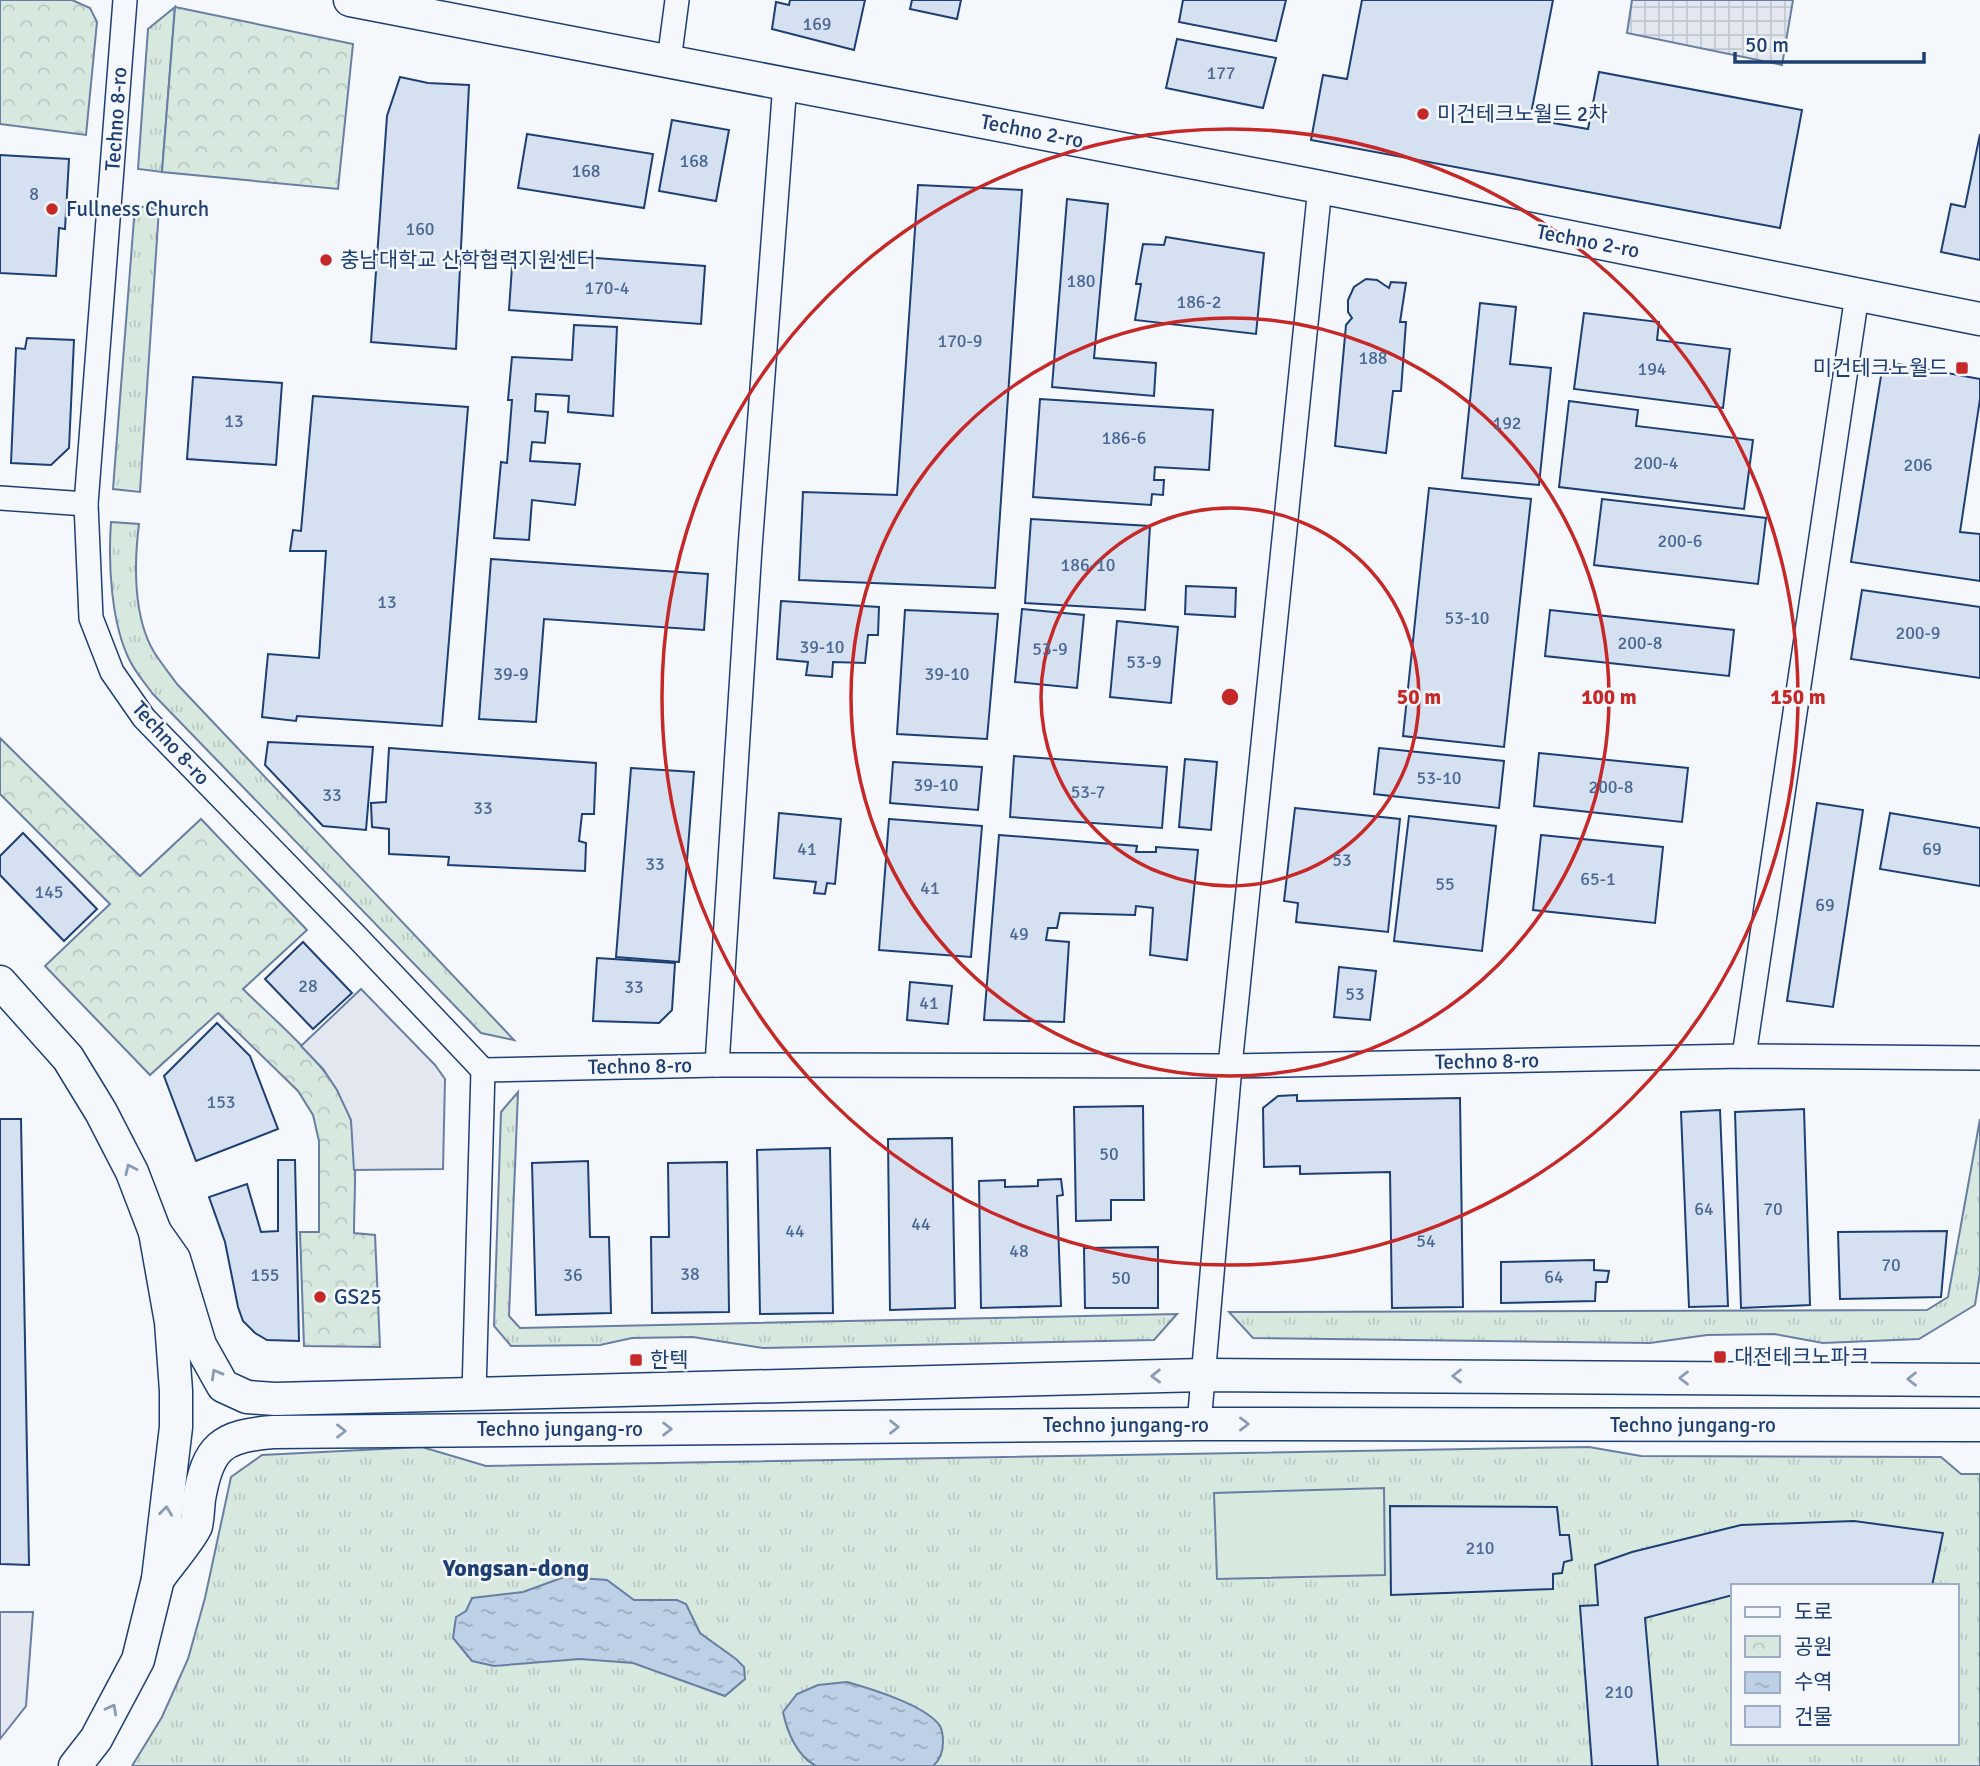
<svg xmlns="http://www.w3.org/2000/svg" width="1980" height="1766" font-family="Signika,'Noto Sans KR',sans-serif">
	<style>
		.grass { fill: url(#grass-tufts); stroke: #687fa3; stroke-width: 2; fill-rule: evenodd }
		.park { fill: url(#park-crowns); stroke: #687fa3; stroke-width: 2 }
		.garden { fill: #d7e8df; stroke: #687fa3; stroke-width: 2 }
		.parking { fill: #e3e8f0; stroke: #687fa3; stroke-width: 2 }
		.plaza { fill: url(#plaza-grid); stroke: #687fa3; stroke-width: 2 }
		.water { fill: url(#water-ripples); stroke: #687fa3; stroke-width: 2 }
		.building { fill: #d5e0f0; stroke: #1d3f73; stroke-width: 2 }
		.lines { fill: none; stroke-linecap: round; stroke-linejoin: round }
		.street-casing { stroke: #1d3f73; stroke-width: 26 }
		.secondary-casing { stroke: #1d3f73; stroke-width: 35 }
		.street { stroke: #f4f7fb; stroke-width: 23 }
		.secondary { stroke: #f4f7fb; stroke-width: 32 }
		.oneway { stroke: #889bb7 }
		.ring { fill: none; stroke: #c62828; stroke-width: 3.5 }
		.poi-dot { fill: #c62828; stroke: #f4f7fb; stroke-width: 2.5 }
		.labels { text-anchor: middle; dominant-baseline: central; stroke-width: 5; stroke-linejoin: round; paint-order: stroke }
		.number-label { font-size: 18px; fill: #4b6792 }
		.poi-label { font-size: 21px; fill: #1d3f73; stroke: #f4f7fb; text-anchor: start }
		.street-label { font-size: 21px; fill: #1d3f73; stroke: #f4f7fb }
		.quarter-label { font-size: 24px; font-weight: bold; fill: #1d3f73; stroke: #f4f7fb }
		.centre { fill: #c62828; stroke: #f4f7fb; stroke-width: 3.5 }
		.ring-label { font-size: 21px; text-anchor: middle; font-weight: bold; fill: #c62828; stroke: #f4f7fb; stroke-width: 5; stroke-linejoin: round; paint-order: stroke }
	</style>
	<defs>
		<pattern id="grass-tufts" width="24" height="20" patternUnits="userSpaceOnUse" patternTransform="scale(1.75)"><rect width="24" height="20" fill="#d7e8df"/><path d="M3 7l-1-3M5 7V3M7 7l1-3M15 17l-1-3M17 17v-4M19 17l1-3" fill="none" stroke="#b8c8c3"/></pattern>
		<pattern id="park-crowns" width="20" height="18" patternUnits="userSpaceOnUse" patternTransform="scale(1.75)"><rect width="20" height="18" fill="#d7e8df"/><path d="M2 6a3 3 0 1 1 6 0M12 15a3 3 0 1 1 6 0" fill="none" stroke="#b8c8c3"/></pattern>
		<pattern id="plaza-grid" width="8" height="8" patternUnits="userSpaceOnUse" patternTransform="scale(1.75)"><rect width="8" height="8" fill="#e3e8f0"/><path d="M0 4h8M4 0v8" fill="none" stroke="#c2c8d1"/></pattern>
		<pattern id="water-ripples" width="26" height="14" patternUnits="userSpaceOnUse" patternTransform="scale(1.75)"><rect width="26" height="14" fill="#bed0e5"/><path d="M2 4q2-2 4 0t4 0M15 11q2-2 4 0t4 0" fill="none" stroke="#9aaabe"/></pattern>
	</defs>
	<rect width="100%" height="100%" fill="#f4f7fb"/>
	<g class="grass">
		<path d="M 175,7 L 162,172 L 138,169 L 148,29 Z"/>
		<path d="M 135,206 L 159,209 L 140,492 L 113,489 Z"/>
		<path d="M 111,522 L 139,524 C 134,563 133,617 154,652 C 161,663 169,673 177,684 L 514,1040 L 481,1033 L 152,693 C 145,683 136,673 130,661 C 111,624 108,563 111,522 Z"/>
		<path d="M 518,1092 L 509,1316 L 520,1328 L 1177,1314 L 1154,1340 L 763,1348 L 693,1337 L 632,1338 L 600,1345 L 511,1346 L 494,1326 L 501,1112 Z"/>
		<path d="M 1980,1119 L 1980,1273 L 1975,1305 L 1919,1339 L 1823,1343 L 1774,1334 L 1707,1335 L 1650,1343 L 1253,1338 L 1229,1312 L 1927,1310 L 1948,1297 Z"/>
		<path d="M 422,1447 L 486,1466 L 1589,1447 L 1641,1456 L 1941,1457 L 1961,1474 L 1980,1474 L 1980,1766 L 132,1766 L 162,1717 L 188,1659 L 205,1598 L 231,1477 L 262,1455 ZM 1733,1586 L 1957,1586 L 1957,1743 L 1733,1743 Z"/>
	</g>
	<g class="park">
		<path d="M 0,0 L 72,0 L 90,8 L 97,22 L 86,135 L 0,124 Z"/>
		<path d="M 175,7 L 353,44 L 338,189 L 162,172 Z"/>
		<path d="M 0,738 L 140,876 L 201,819 L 307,930 L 243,989 C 278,1024 339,1072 351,1121 C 358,1154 354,1198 354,1233 L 375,1235 L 380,1347 L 304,1346 L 300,1232 L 319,1232 L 319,1141 L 313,1115 L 298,1091 L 218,1013 L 150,1075 L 45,966 L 110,904 L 0,794 Z"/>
	</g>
	<path class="garden" d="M 1384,1488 L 1385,1575 L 1217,1579 L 1214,1493 Z"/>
	<g class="parking">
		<path d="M 361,989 L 435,1065 L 445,1079 L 443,1169 L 354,1170 L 351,1120 L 337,1090 L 323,1069 L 301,1046 Z"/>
		<path d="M 0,1612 L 33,1612 L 26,1706 L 0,1739 Z"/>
	</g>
	<path class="plaza" d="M 1632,0 L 1793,0 L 1782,65 L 1627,33 Z"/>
	<g class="water">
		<path d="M 564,1577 L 607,1580 L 634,1600 L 677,1600 L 686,1604 L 700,1633 L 736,1659 L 744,1667 L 745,1679 L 725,1696 L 633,1663 L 580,1659 L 494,1666 L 472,1661 L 453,1638 L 456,1617 L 466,1611 L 472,1598 L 523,1592 Z"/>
		<path d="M 847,1682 C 871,1689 926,1705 940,1726 C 942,1730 943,1737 943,1742 C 943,1751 940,1760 933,1766 L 816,1766 C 797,1756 787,1732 783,1712 L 797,1694 L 818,1685 Z"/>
	</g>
	<g class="building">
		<path d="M 790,0 L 865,0 L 854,50 L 772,29 L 776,2 L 789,5 Z"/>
		<path d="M 912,0 L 961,0 L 957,19 L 910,9 Z"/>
		<path d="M 1183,0 L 1286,0 L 1276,41 L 1179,22 Z"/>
		<path d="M 1362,0 L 1553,0 L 1530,119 L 1588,129 L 1599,72 L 1802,110 L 1780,228 L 1311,140 L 1323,75 L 1347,79 Z"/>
		<path d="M 1177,39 L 1276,58 L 1263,108 L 1166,88 Z"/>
		<path d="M 400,77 L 428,83 L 469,85 L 456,349 L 371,342 L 387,116 Z"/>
		<path d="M 672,120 L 729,130 L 716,201 L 659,191 Z"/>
		<path d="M 527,134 L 653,154 L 644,208 L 518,188 Z"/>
		<path d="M 1980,134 L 1980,260 L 1941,252 L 1951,204 L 1965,207 Z"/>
		<path d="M 0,155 L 69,159 L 65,229 L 59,228 L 56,276 L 0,273 Z"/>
		<path d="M 918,185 L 1022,190 L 995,588 L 799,580 L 803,492 L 897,495 Z"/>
		<path d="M 1067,199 L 1108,204 L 1094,358 L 1156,363 L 1154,396 L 1052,387 Z"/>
		<path d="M 1166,237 L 1264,253 L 1256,334 L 1135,320 L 1141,284 L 1136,284 L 1143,244 L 1164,245 Z"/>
		<path d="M 513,252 L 705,266 L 701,324 L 509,310 Z"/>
		<path d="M 1366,279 L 1377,280 L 1389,288 L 1391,282 L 1406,283 L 1400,322 L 1406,322 L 1401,391 L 1393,391 L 1386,453 L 1335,446 L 1346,325 L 1352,318 L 1348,312 L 1348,300 L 1354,287 Z"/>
		<path d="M 1480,303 L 1516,307 L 1510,364 L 1551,368 L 1539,485 L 1462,478 Z"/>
		<path d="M 1584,313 L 1659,322 L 1657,340 L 1730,349 L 1723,408 L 1574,389 Z"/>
		<path d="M 574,325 L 617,327 L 613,416 L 568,412 L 569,396 L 536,394 L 535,411 L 548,412 L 545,443 L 532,442 L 530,461 L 580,464 L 575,505 L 532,500 L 529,540 L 494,538 L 501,462 L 507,463 L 512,400 L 508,400 L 512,357 L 572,360 Z"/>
		<path d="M 27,338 L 74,340 L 69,448 L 51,465 L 11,463 L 16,348 L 25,349 Z"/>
		<path d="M 1898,364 L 1980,379 L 1980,399 L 1960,532 L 1980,534 L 1980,581 L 1851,562 L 1881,376 Z"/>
		<path d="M 193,377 L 282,383 L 276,465 L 187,459 Z"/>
		<path d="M 313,396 L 468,407 L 442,726 L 297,716 L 296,721 L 262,717 L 268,654 L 319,658 L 326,551 L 290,551 L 293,530 L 301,531 Z"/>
		<path d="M 1040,399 L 1213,410 L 1209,470 L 1155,467 L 1154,480 L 1164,480 L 1163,495 L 1152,494 L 1151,505 L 1033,497 Z"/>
		<path d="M 1569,401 L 1638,410 L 1636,426 L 1753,440 L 1744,509 L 1559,487 Z"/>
		<path d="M 1429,488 L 1531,499 L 1504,747 L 1403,736 Z"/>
		<path d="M 1602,499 L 1766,518 L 1758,584 L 1594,565 Z"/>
		<path d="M 1031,519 L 1150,526 L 1145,610 L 1025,603 Z"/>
		<path d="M 491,559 L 708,574 L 704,630 L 544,619 L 536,722 L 479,719 Z"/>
		<path d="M 1186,586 L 1236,588 L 1235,617 L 1185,614 Z"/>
		<path d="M 1862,590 L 1980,607 L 1980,678 L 1851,659 Z"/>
		<path d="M 781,601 L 879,607 L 878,635 L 868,635 L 865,663 L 833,662 L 832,677 L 806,675 L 808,662 L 777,659 Z"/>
		<path d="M 1022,609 L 1084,615 L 1077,688 L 1015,682 Z"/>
		<path d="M 905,610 L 998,614 L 987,739 L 897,734 Z"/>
		<path d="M 1550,610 L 1734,630 L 1729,676 L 1545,656 Z"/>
		<path d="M 1117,621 L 1178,627 L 1171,703 L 1110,697 Z"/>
		<path d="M 268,742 L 373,747 L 366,830 L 323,826 L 265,765 Z"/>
		<path d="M 389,748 L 596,763 L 594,814 L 582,814 L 579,841 L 586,843 L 585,871 L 448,865 L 449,857 L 389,854 L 389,829 L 372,827 L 371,803 L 386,802 Z"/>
		<path d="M 1379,748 L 1504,761 L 1499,808 L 1374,794 Z"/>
		<path d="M 1539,753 L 1688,768 L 1682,822 L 1534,806 Z"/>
		<path d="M 1014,756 L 1167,767 L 1162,828 L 1010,817 Z"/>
		<path d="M 1185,759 L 1217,762 L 1211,830 L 1179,827 Z"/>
		<path d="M 893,762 L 982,767 L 978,810 L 890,803 Z"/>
		<path d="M 631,768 L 694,772 L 679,962 L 616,957 Z"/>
		<path d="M 1817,803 L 1863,810 L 1833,1007 L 1787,1001 Z"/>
		<path d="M 1295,808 L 1400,819 L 1388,932 L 1296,922 L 1298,903 L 1284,901 Z"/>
		<path d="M 779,813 L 841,819 L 835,884 L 827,883 L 825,894 L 814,893 L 816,882 L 774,878 Z"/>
		<path d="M 1890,813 L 1980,828 L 1980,886 L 1880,869 Z"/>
		<path d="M 1409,816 L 1496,826 L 1482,951 L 1394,941 Z"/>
		<path d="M 889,819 L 982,826 L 971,957 L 879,950 Z"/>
		<path d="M 23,833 L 97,909 L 64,941 L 0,875 L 0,856 Z"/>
		<path d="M 999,835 L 1137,846 L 1136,852 L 1156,852 L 1156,847 L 1198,850 L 1187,960 L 1150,955 L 1153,908 L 1136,906 L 1135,915 L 1060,913 L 1057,928 L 1048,928 L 1046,940 L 1069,942 L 1064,1022 L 984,1020 Z"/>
		<path d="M 1541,835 L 1663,847 L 1655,923 L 1533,910 Z"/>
		<path d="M 303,942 L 352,993 L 313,1029 L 265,979 Z"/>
		<path d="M 597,958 L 675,963 L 672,1010 L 659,1023 L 593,1021 Z"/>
		<path d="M 1339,967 L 1376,971 L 1370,1020 L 1334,1017 Z"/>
		<path d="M 910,982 L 952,986 L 948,1024 L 907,1020 Z"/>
		<path d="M 217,1023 L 250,1056 L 278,1129 L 196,1161 L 164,1076 Z"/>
		<path d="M 1297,1095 L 1297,1101 L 1460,1098 L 1463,1307 L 1392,1308 L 1390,1172 L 1300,1174 L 1300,1166 L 1264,1167 L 1263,1108 L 1278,1096 Z"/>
		<path d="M 1143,1106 L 1144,1200 L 1111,1200 L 1111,1220 L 1076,1221 L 1074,1107 Z"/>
		<path d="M 1804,1109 L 1810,1305 L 1741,1308 L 1735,1112 Z"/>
		<path d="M 1720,1110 L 1728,1306 L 1689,1307 L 1681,1112 Z"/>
		<path d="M 0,1119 L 21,1119 L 29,1565 L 0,1564 Z"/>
		<path d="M 952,1138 L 955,1308 L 890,1310 L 888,1139 Z"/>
		<path d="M 830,1148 L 833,1313 L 760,1314 L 757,1150 Z"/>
		<path d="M 278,1160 L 295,1160 L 299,1341 L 267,1340 L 255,1333 L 243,1321 L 238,1307 L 225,1242 L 209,1197 L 247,1184 L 261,1232 L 278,1231 Z"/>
		<path d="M 588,1161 L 590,1237 L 609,1237 L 611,1313 L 536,1315 L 532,1163 Z"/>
		<path d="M 727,1162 L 729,1312 L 652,1313 L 651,1237 L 669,1237 L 668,1163 Z"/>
		<path d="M 1061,1179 L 1063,1195 L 1057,1196 L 1061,1306 L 981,1308 L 979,1181 L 1005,1180 L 1005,1187 L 1038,1186 L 1038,1180 Z"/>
		<path d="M 1947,1231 L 1941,1297 L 1840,1299 L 1838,1232 Z"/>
		<path d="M 1158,1247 L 1158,1308 L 1085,1308 L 1084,1248 Z"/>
		<path d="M 1594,1260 L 1594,1270 L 1609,1271 L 1607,1282 L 1596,1282 L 1595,1301 L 1501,1303 L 1501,1262 Z"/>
		<path d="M 1390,1506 L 1557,1507 L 1560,1535 L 1569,1535 L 1572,1560 L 1564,1562 L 1562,1573 L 1553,1574 L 1553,1589 L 1391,1595 Z"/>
		<path d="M 1854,1521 L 1943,1533 L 1932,1586 L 1733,1586 L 1733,1595 L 1645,1618 L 1658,1766 L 1592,1766 L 1580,1606 L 1598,1605 L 1595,1565 L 1632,1552 L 1741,1525 Z"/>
	</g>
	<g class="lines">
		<g class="street-casing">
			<g id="street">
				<path d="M 125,0 L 86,504 L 91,618 L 112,672 L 144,718 L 356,936 L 483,1070 L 717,1065 L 1230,1066 L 1744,1056 L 1980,1058"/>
				<path d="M 669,61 L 677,0"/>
				<path d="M 0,498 L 86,504"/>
				<path d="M 1744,1056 L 1857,295"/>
				<path d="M 717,1065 L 750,548 L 785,83"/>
				<path d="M 474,1393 L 483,1070"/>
				<path d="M 1199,1424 L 1230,1066 L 1320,187"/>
			</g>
		</g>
		<g class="secondary-casing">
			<g id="secondary">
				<path d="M 350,0 L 1320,187 L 1980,319"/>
				<path d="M 0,982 L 68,1058 L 101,1112 L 132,1172 L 155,1232 L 171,1322 L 176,1391 L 176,1427 L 158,1579 L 138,1660 L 96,1739 L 75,1766"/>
				<path d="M 155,1232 L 174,1259 L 200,1345 L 223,1386 L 247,1397 L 275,1399 L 1203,1375 L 1980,1380"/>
				<path d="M 158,1579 C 166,1567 192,1537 196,1526 C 198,1517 198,1507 199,1499 C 208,1447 221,1436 273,1432 L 1199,1424 L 1980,1425"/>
			</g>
		</g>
		<use href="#street" class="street"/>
		<use href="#secondary" class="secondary"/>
	</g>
	<defs><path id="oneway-chevron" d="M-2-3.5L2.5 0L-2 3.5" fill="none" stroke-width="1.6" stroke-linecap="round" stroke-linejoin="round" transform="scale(1.75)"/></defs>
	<g class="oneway">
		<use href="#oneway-chevron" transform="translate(130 1169) rotate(-115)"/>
		<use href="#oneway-chevron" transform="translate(216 1374) rotate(-119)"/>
		<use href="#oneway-chevron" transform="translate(1156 1376) rotate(179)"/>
		<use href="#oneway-chevron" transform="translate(1457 1376) rotate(-180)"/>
		<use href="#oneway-chevron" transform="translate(1684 1378) rotate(-180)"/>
		<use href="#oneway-chevron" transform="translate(1912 1379) rotate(-180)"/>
		<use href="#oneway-chevron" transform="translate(1244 1424)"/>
		<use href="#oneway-chevron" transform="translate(894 1427)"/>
		<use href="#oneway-chevron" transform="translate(667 1429)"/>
		<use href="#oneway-chevron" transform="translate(341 1431)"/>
		<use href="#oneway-chevron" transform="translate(166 1511) rotate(-83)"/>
		<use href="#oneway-chevron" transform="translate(112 1709) rotate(-62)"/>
	</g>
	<g class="ring">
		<circle cx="1230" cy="697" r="189"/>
		<circle cx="1230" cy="697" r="379"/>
		<circle cx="1230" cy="697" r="568"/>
	</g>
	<g class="poi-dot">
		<circle cx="1423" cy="114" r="7"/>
		<circle cx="52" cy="209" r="7"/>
		<circle cx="326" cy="260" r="7"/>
		<rect x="1955" y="361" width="14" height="14" rx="3.5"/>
		<circle cx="320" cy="1297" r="7"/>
		<rect x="1713" y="1350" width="14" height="14" rx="3.5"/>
		<rect x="629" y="1353" width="14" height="14" rx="3.5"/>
	</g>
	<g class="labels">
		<g class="number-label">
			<text x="817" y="24">169</text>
			<text x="1221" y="73">177</text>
			<text x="694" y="161">168</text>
			<text x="586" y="171">168</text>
			<text x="34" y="194">8</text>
			<text x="420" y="229">160</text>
			<text x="1081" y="281">180</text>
			<text x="607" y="288">170-4</text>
			<text x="1199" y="302">186-2</text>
			<text x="960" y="341">170-9</text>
			<text x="1373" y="358">188</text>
			<text x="1652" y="369">194</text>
			<text x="234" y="421">13</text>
			<text x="1507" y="423">192</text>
			<text x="1124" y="438">186-6</text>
			<text x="1656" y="463">200-4</text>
			<text x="1918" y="465">206</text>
			<text x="1680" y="541">200-6</text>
			<text x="1088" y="565">186-10</text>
			<text x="387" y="602">13</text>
			<text x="1467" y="618">53-10</text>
			<text x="1918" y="633">200-9</text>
			<text x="1640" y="643">200-8</text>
			<text x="822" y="647">39-10</text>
			<text x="1050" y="649">53-9</text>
			<text x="1144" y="662">53-9</text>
			<text x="511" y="674">39-9</text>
			<text x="947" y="674">39-10</text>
			<text x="1439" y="778">53-10</text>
			<text x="936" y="785">39-10</text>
			<text x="1611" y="787">200-8</text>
			<text x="1088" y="792">53-7</text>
			<text x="332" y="795">33</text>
			<text x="483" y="808">33</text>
			<text x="807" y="849">41</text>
			<text x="1932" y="849">69</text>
			<text x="1342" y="860">53</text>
			<text x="655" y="864">33</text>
			<text x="1598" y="879">65-1</text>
			<text x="1445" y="884">55</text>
			<text x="930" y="888">41</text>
			<text x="49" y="892">145</text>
			<text x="1825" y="905">69</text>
			<text x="1019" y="934">49</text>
			<text x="308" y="986">28</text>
			<text x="634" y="987">33</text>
			<text x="1355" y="994">53</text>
			<text x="929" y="1003">41</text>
			<text x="221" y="1102">153</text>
			<text x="1109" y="1154">50</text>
			<text x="1704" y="1209">64</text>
			<text x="1773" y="1209">70</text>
			<text x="921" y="1224">44</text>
			<text x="795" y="1231">44</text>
			<text x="1426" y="1241">54</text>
			<text x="1019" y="1251">48</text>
			<text x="1891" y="1265">70</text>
			<text x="690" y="1274">38</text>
			<text x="265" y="1275">155</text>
			<text x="573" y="1275">36</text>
			<text x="1554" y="1277">64</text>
			<text x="1121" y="1278">50</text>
			<text x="1480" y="1548">210</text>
			<text x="1619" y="1692">210</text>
		</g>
		<g class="poi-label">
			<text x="1437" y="114">미건테크노월드 2차</text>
			<text x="66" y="209">Fullness Church</text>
			<text x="340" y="260">충남대학교 산학협력지원센터</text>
			<text x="1948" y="368" text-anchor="end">미건테크노월드</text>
			<text x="334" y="1297">GS25</text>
			<text x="1734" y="1357">대전테크노파크</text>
			<text x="650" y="1360">한텍</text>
		</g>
		<g class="street-label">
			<text transform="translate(116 119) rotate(-86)">Techno 8-ro</text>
			<text transform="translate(1032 131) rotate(11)">Techno 2-ro</text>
			<text transform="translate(1588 241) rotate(11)">Techno 2-ro</text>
			<text transform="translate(171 743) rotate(48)">Techno 8-ro</text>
			<text transform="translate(1487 1061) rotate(-1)">Techno 8-ro</text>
			<text transform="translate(640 1066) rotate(-1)">Techno 8-ro</text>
			<text x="1126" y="1425">Techno jungang-ro</text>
			<text x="1693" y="1425">Techno jungang-ro</text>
			<text x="560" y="1429">Techno jungang-ro</text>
		</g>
		<g class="quarter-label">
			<text x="516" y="1568">Yongsan-dong</text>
		</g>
	</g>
	<circle cx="1230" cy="697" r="10" class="centre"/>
	<g class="ring-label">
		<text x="1419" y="704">50 m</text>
		<text x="1609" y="704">100 m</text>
		<text x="1798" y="704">150 m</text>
	</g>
	<rect x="1731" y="1584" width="228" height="161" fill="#f4f7fb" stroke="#9eadc5" stroke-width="2"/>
	<rect x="1745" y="1607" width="35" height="10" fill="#f4f7fb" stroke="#9eadc5" stroke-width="2"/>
	<text x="1794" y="1619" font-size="21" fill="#1d3f73">도로</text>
	<rect x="1745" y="1636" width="35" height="21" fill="url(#park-crowns)" stroke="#9eadc5" stroke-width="2"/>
	<text x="1794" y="1654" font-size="21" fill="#1d3f73">공원</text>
	<rect x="1745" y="1672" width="35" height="21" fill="url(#water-ripples)" stroke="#9eadc5" stroke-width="2"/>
	<text x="1794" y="1689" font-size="21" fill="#1d3f73">수역</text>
	<rect x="1745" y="1706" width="35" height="21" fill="#d5e0f0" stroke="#9eadc5" stroke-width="2"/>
	<text x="1794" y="1724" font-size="21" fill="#1d3f73">건물</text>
	<path d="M1735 52v10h189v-10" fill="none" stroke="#1d3f73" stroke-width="3.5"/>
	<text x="1745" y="52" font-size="21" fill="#1d3f73" stroke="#f4f7fb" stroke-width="5" paint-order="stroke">50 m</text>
</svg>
